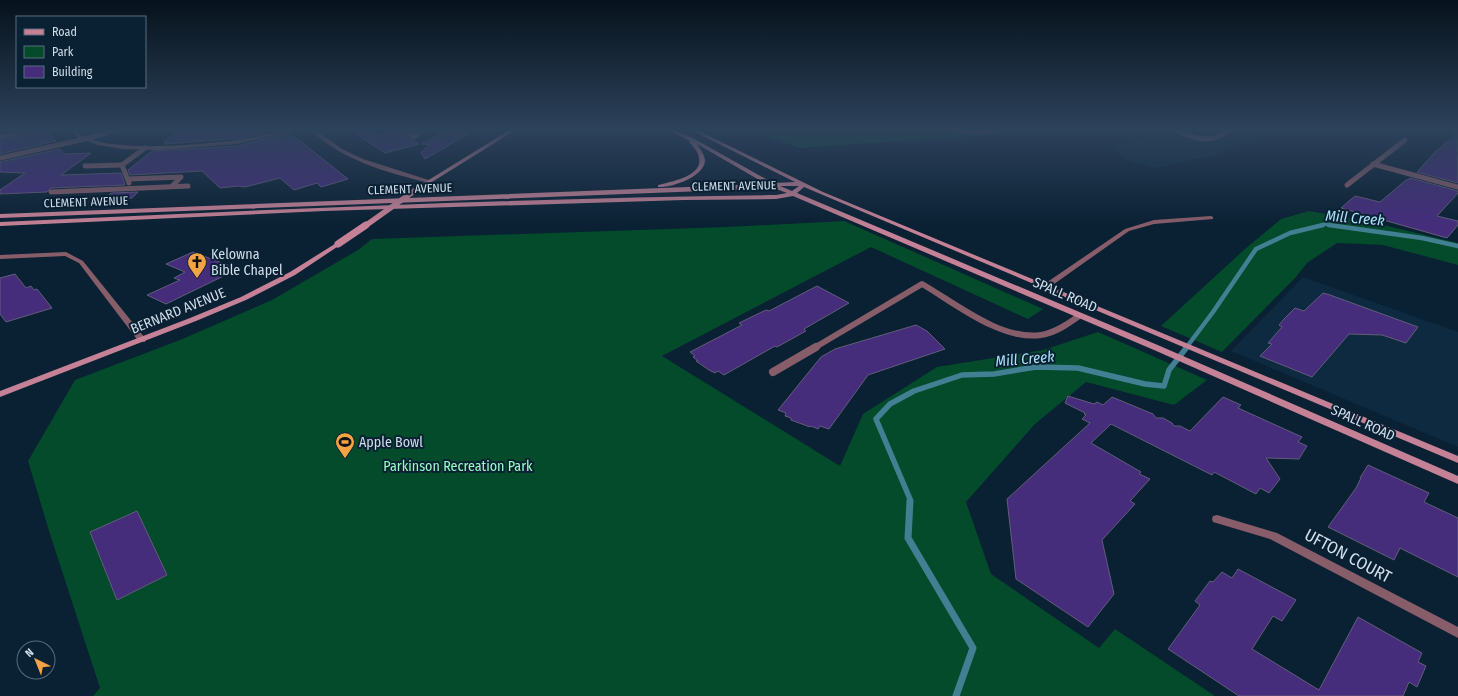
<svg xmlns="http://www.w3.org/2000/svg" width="1458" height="696" font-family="'Fira Sans Condensed',sans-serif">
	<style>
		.built { fill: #0d2a40 }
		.green { fill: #034b2b }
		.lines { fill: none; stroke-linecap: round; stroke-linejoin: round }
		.stream-far3 { stroke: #427f93; stroke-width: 3.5 }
		.stream-far2 { stroke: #427f93; stroke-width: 4.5 }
		.stream-far1 { stroke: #427f93; stroke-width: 5.5 }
		.stream { stroke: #427f93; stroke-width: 7 }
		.building { fill: #452d7c; stroke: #625d79 }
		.lane-far2 { stroke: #885d6a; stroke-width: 5 }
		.lane-far1 { stroke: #885d6a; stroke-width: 6 }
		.lane { stroke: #885d6a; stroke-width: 8 }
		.street { fill: #885d6a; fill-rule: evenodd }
		.secondary { fill: #c58195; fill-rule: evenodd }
		.secondary-bridge-far1 { stroke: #c58195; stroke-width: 5.5 }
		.secondary-bridge { stroke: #c58195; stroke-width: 7 }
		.labels { text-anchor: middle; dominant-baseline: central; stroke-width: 4; stroke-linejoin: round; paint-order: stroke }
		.far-street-label { font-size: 12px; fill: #d1deeb; stroke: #0a2033 }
		.poi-label { font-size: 14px; fill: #d1deeb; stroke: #0a2033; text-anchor: start }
		.street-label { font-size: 14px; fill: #d1deeb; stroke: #0a2033 }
		.park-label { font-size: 14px; fill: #98fdc1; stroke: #0a2033 }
		.water-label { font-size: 15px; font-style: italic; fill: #abe3f8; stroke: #0a2033 }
		.near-street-label { font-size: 17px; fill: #d1deeb; stroke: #0a2033 }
	</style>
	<rect width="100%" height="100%" fill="#0a2033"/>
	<g class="built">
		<path d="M 1147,128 L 1265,128 L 1264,132 L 1215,155 L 1155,168 L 1126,160 L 1113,146 L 1145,139 Z"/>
		<path d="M 1303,277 L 1458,332 L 1458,447 L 1231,351 Z"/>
	</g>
	<g class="green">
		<path d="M 739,128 L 1092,128 L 799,148 L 763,134 L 749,132 Z"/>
		<path d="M 1309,211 L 1371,222 L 1458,243 L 1458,265 L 1383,245 L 1337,243 L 1307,263 L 1296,277 L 1222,352 L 1161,326 L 1245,249 L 1281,219 Z"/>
		<path d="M 844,221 L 1043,309 L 1028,319 L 871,247 L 662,356 L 840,466 L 863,414 L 937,367 L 1043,350 L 1098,332 L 1207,380 L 1174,405 L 1086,382 L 1035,424 L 966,502 L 991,574 L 1099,648 L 1115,629 L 1215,696 L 93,696 L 100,688 L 50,534 L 28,461 L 75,380 L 180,340 L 272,300 L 358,250 L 372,239 L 726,227 Z"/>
	</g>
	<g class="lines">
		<path class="stream-far3" d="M 1319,226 L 1325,224 L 1336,226"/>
		<g class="stream-far2">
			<path d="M 1329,225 L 1422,238 L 1458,246"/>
			<path d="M 1186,348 L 1213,312 L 1256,249 L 1290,233 L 1323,225"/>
		</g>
		<path class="stream-far1" d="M 910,502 L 910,499 L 876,419 L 890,404 L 914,391 L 962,375 L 994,374 L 1036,367 L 1078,368 L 1145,384 L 1164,386 L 1169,370 L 1187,347"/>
		<path class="stream" d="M 910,501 L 908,538 L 973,648 L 956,696"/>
	</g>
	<g class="building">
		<path d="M 0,128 L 28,128 L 0,133 Z"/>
		<path d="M 182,128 L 283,128 L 284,129 L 243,138 L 165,144 L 165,141 Z"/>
		<path d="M 347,128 L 368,128 L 379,135 L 397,131 L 419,144 L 385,153 Z"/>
		<path d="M 47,129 L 56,141 L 0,154 L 0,140 Z"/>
		<path d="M 443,132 L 470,133 L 425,159 L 421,152 L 430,145 L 422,144 Z"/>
		<path d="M 290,133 L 348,179 L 321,187 L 317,183 L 294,190 L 280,178 L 245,187 L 238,186 L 220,188 L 202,171 L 130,175 L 128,170 L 152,151 L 237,146 Z"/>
		<path d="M 1457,133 L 1458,183 L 1417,172 L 1435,152 Z"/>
		<path d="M 60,149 L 64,154 L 91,153 L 61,175 L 121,173 L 125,185 L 51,188 L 47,192 L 0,194 L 0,190 L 25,173 L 0,172 L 0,162 Z"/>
		<path d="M 1410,178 L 1458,191 L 1458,193 L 1437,216 L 1458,221 L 1458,225 L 1447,238 L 1341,208 L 1355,196 L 1380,202 L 1406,180 L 1408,180 Z"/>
		<path d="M 138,192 L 132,198 L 105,199 L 111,193 Z"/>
		<path d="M 193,252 L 238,269 L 166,304 L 147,295 L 180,280 L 174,278 L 185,272 L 166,264 Z"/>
		<path d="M 15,274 L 26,288 L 31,286 L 34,290 L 37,289 L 52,308 L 6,322 L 0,314 L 0,278 Z"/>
		<path d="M 817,286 L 849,303 L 804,329 L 806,331 L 777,347 L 775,346 L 724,375 L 718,371 L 715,373 L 709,370 L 696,361 L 698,361 L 693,357 L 695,356 L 690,352 L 742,325 L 739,323 L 766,310 L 769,311 Z"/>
		<path d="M 1323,293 L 1330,295 L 1418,327 L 1406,343 L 1382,335 L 1349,334 L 1312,377 L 1260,356 L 1272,344 L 1268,343 L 1282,327 L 1279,325 L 1284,319 L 1295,308 L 1304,311 Z"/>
		<path d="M 916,325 L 927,331 L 945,349 L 868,375 L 829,429 L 820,426 L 818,429 L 811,426 L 810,427 L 791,420 L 791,418 L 785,416 L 786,413 L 778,410 L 821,357 L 835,349 Z"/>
		<path d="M 1068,396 L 1094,404 L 1097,402 L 1103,405 L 1112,397 L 1153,414 L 1156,418 L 1163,418 L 1172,423 L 1174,426 L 1180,426 L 1190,431 L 1223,397 L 1241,405 L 1238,408 L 1302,437 L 1298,442 L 1307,446 L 1299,459 L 1266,458 L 1280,479 L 1269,493 L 1260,488 L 1256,494 L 1214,472 L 1212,475 L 1111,424 L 1091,443 L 1141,472 L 1139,474 L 1150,479 L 1130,501 L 1135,504 L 1102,540 L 1114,594 L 1088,627 L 1016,579 L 1007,499 L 1090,423 L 1082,419 L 1086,415 L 1084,414 L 1085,413 L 1065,403 Z"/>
		<path d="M 1368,465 L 1429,493 L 1424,502 L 1458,518 L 1458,577 L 1400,548 L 1394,560 L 1328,527 L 1356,488 L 1361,478 L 1360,478 Z"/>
		<path d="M 137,511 L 167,575 L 117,600 L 90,532 Z"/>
		<path d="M 1238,569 L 1296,600 L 1282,621 L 1273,616 L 1252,649 L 1319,690 L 1358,617 L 1422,653 L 1418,662 L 1426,666 L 1417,687 L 1409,682 L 1403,696 L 1239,696 L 1168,649 L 1200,605 L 1195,601 L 1210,581 L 1213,582 L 1222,572 L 1232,578 Z"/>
	</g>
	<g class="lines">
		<g class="lane-far2">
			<path d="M 401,128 L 414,137 L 425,128"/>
			<path d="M 947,128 C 966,132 984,134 1003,128"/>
			<path d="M 1170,128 C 1184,134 1202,143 1217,137 C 1222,135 1227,131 1231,128"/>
			<path d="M 1453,128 L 1458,129"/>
			<path d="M 0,158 L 85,139 L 123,128"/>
			<path d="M 1373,164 L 1458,187"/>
			<path d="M 85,166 L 122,165"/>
			<path d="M 128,179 L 181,177 L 172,186"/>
			<path d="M 129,183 L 122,165 L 145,148"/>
			<path d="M 1347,185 L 1405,140"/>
			<path d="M 51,192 L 188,186"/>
		</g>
		<path class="lane-far1" d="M 814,348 L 922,284 C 955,303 1001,341 1041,335 C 1055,333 1068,324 1079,316"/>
		<path class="lane" d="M 773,372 L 816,347"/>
		<g class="street">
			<path d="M 36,128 L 46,128 L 0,139 L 0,135 Z"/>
			<path d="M 71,128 L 76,128 C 77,130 79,134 81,135 C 109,153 202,145 236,140 C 256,138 277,132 296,128 L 306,128 L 237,144 L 158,150 L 123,149 L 98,145 L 77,137 Z"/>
			<path d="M 308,128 L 313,128 L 342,149 L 363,159 L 432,181 L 429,183 C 385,172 341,160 308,128 Z"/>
			<path d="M 1211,216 L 1213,217 L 1213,219 L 1154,224 L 1129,231 L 1047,289 L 1041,289 L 1040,287 L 1125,229 L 1154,220 Z"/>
			<path d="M 66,252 L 83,261 L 145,338 L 146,340 L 145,342 L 139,342 L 79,263 L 65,256 L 0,259 L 0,255 Z"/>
			<path d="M 1217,515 L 1277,533 L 1458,627 L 1458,638 L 1270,539 L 1213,522 L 1212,519 L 1213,516 Z"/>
		</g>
		<g class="secondary">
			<path d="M 513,128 L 519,128 L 419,190 L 414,189 Z"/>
			<path d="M 664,128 L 670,128 L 691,137 L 773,183 L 795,182 L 687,128 L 693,128 L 823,192 L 1458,456 L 1458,463 L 804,187 L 797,193 L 1160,346 L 1458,476 L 1458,484 L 1154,350 L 793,196 L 776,199 L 684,200 L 324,211 L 0,226 L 0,222 C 259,210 517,198 776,195 L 787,193 L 771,187 L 756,189 L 0,218 L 0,214 L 766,184 L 697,144 C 700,149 705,155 705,161 C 704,177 671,188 658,187 L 658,185 C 673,181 709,175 697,152 C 695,149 692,145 689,142 L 690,141 ZM 780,186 L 799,186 L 792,191 Z"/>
			<path d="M 338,242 L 341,244 L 340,245 L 295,275 L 246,300 L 196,321 L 0,397 L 0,391 L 190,318 L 241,297 L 290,272 Z"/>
		</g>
		<path class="secondary-bridge-far1" d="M 365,226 L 417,189"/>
		<path class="secondary-bridge" d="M 338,244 L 366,225"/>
	</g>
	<linearGradient id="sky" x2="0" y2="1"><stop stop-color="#06121c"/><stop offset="0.57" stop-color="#2d425b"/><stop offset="1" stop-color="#2d425b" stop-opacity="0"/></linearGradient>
	<rect width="1458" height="226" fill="url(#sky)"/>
	<defs>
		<g id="church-pin" transform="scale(1)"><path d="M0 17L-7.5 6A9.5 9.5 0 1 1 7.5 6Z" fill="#f4a344" stroke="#0a2033"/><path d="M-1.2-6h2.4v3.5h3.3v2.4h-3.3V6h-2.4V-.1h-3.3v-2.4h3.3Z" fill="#111"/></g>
		<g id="stadium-pin" transform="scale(1)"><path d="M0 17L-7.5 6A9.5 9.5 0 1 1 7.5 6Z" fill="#f4a344" stroke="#0a2033"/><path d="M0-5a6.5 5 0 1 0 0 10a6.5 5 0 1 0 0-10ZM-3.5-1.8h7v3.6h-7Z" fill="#111"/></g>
	</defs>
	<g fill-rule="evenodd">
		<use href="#church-pin" x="197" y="262"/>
		<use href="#stadium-pin" x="345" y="442"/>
	</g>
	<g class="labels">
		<g class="far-street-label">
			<text transform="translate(734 186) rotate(-1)">CLEMENT AVENUE</text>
			<text transform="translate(410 189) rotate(-2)">CLEMENT AVENUE</text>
			<text transform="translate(86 202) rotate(-2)">CLEMENT AVENUE</text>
		</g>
		<g class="poi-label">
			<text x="211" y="254">Kelowna<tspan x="211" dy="16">Bible Chapel</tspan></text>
			<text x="359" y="442">Apple Bowl</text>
		</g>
		<g class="street-label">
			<text transform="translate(1065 295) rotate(23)">SPALL ROAD</text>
			<text transform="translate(178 311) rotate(-22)">BERNARD AVENUE</text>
			<text transform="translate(1363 423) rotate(24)">SPALL ROAD</text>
		</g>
		<g class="park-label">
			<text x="458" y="466">Parkinson Recreation Park</text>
		</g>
		<g class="water-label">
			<text transform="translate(1355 218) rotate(5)">Mill Creek</text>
			<text transform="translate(1025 359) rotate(-5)">Mill Creek</text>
		</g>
		<g class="near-street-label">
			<text transform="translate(1348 556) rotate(28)">UFTON COURT</text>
		</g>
	</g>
	<rect x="16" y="16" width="130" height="72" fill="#0a2033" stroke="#5a6c7d"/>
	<rect x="24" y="29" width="20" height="6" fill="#c58195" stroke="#5a6c7d"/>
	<text x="52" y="36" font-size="12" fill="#d1deeb">Road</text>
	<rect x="24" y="46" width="20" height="12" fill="#034b2b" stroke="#5a6c7d"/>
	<text x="52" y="56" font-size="12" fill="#d1deeb">Park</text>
	<rect x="24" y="66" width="20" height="12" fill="#452d7c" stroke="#5a6c7d"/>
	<text x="52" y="76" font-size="12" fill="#d1deeb">Building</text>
	<g transform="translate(36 660) rotate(317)"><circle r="19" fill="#0a2033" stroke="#5a6c7d"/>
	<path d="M0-3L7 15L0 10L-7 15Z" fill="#f4a344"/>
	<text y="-6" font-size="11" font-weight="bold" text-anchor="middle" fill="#d1deeb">N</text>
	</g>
</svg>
